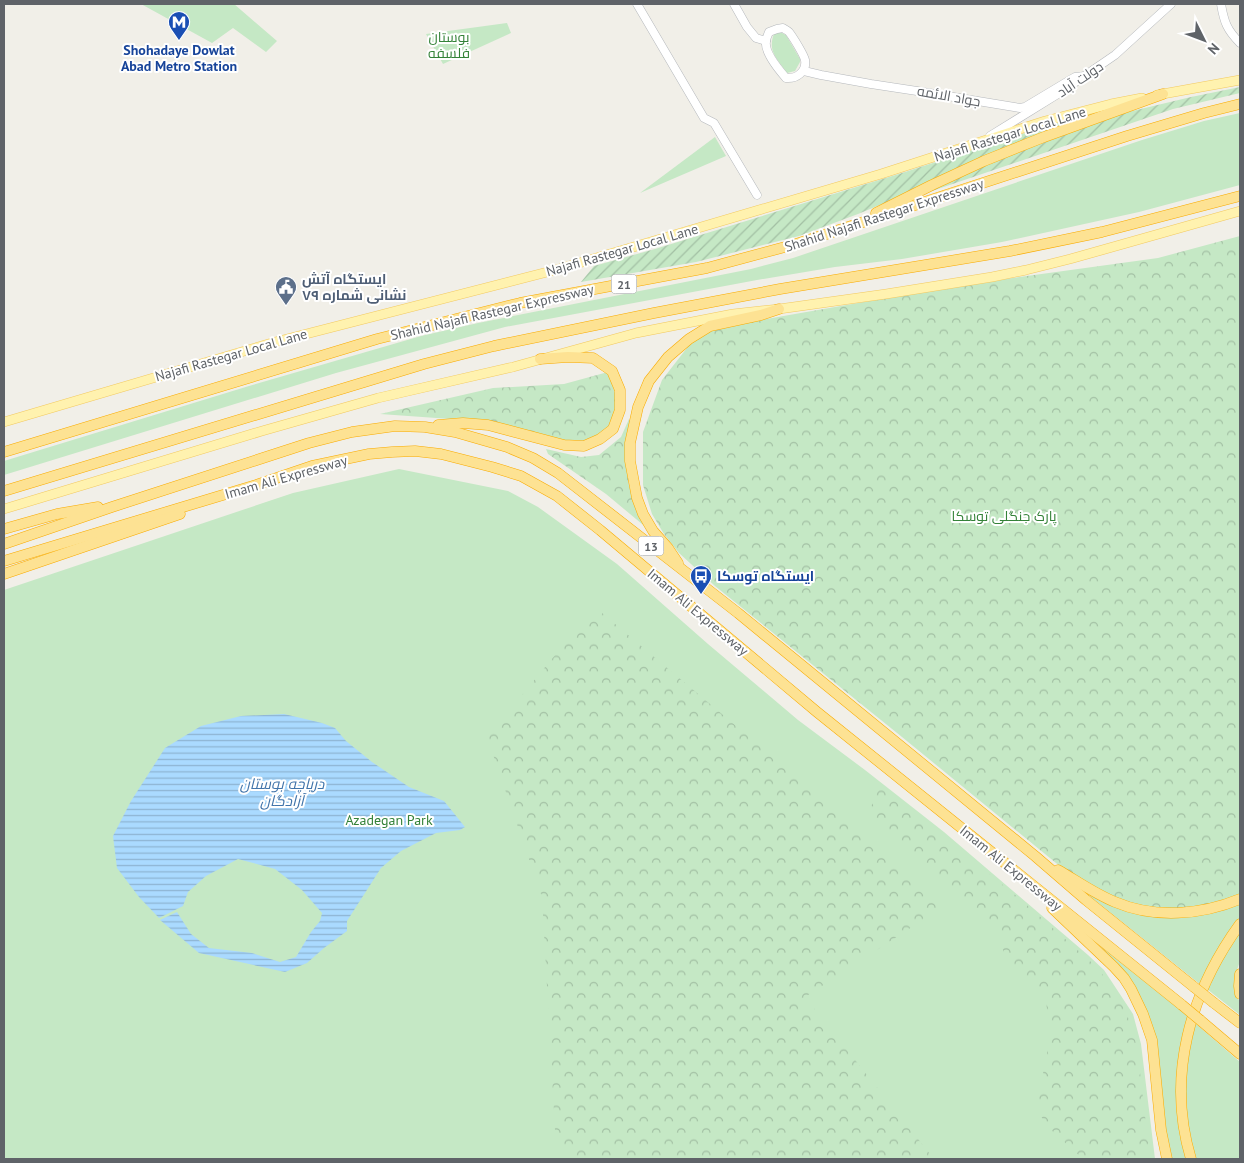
<svg xmlns="http://www.w3.org/2000/svg" width="1244" height="1163" font-family="'PT Sans',Cairo,sans-serif">
	<style>
		.green { fill: #c5e8c5 }
		.forest { fill: url(#forest-crowns) }
		.garden { fill: url(#garden-furrows) }
		.water { fill: url(#water-rules) }
		.lines { fill: none; stroke-linecap: round; stroke-linejoin: round }
		.minor-casing { stroke: #b5b8bc; stroke-width: 9 }
		.major-casing { stroke: #f2c960; stroke-width: 10 }
		.highway-casing { stroke: #f9ab00; stroke-width: 11 }
		.minor { stroke: #fff; stroke-width: 8 }
		.major { stroke: #fff2af; stroke-width: 9 }
		.highway { stroke: #fde293; stroke-width: 10 }
		.highway-bridge-casing { stroke: #f9ab00; stroke-width: 11; stroke-linecap: butt }
		.highway-bridge { stroke: #fde293; stroke-width: 10 }
		.labels { text-anchor: middle; dominant-baseline: central; stroke-width: 4; stroke-linejoin: round; paint-order: stroke }
		.shield { fill: #fff; stroke: #8f9295; stroke-width: 1 }
		.shield-label { font-size: 12px; font-weight: bold; fill: #5f6368 }
		.park-label { font-size: 14px; fill: #348238; stroke: #fff }
		.transit-label { font-size: 14px; font-weight: bold; fill: #164399; stroke: #fff }
		.street-label { font-size: 14px; fill: #5f6368; stroke: #fff }
		.service-label { font-size: 14px; font-weight: bold; fill: #4e5e75; stroke: #fff; text-anchor: start }
		.water-label { font-size: 15px; font-style: italic; fill: #4174aa; stroke: #fff }
	</style>
	<defs>
		<pattern id="forest-crowns" width="20" height="18" patternUnits="userSpaceOnUse" patternTransform="scale(1.25)"><rect width="20" height="18" fill="#c5e8c5"/><path d="M2 6a3 3 0 1 1 6 0M12 15a3 3 0 1 1 6 0" fill="none" stroke="#a3c0a4"/></pattern>
		<pattern id="garden-furrows" width="10" height="10" patternUnits="userSpaceOnUse" patternTransform="scale(1.25)"><rect width="10" height="10" fill="#c5e8c5"/><path d="M-1 1l2-2M0 10L10 0M9 11l2-2" fill="none" stroke="#a3c0a4"/></pattern>
		<pattern id="water-rules" width="6" height="5" patternUnits="userSpaceOnUse" patternTransform="scale(1.25)"><rect width="6" height="5" fill="#aadaff"/><path d="M0 2.5h6" fill="none" stroke="#8eb4d2"/></pattern>
	</defs>
	<rect width="100%" height="100%" fill="#f1efe8"/>
	<g class="green">
		<path d="M 141,4 L 234,4 L 277,41 L 266,52 L 233,28 L 212,43 Z"/>
		<path d="M 507,23 L 511,33 L 443,64 L 426,34 Z"/>
		<path d="M 780,32 L 786,35 L 800,59 L 800,62 L 795,71 L 787,73 C 778,60 767,51 774,34 Z"/>
		<path d="M 1240,113 L 1240,185 L 1139,212 L 1002,242 L 902,259 L 835,267 L 757,280 L 505,327 L 336,373 L 4,475 L 4,461 L 249,386 L 421,336 L 478,323 L 751,269 L 793,258 L 1142,140 L 1204,121 Z"/>
		<path d="M 715,137 L 726,156 L 640,193 Z"/>
		<path d="M 399,469 L 508,491 L 538,507 L 617,564 L 708,644 L 798,720 L 865,770 L 944,832 L 1088,955 L 1104,970 L 1133,1014 L 1141,1044 L 1155,1159 L 4,1159 L 4,590 L 293,493 Z"/>
		<path d="M 1081,889 L 1240,901 L 1240,919 L 1237,923 L 1201,985 Z"/>
		<path d="M 1081,931 L 1189,1017 C 1181,1042 1175,1068 1177,1094 C 1179,1116 1183,1138 1186,1159 L 1171,1159 L 1142,1002 Z"/>
		<path d="M 1240,931 L 1240,961 L 1237,970 L 1235,982 L 1237,997 L 1240,1002 L 1240,1015 L 1207,989 L 1215,972 Z"/>
		<path d="M 1195,1023 L 1240,1062 L 1240,1159 L 1194,1159 C 1187,1130 1183,1099 1185,1069 C 1187,1054 1192,1038 1195,1023 Z"/>
	</g>
	<g class="forest">
		<path d="M 1240,236 L 1240,897 L 1197,911 L 1134,906 L 1078,880 L 1056,863 L 902,737 L 715,586 L 679,553 L 664,534 L 652,514 L 643,485 L 643,432 L 662,380 L 690,344 L 709,329 L 961,285 L 1158,258 Z"/>
		<path d="M 608,372 L 615,393 L 616,413 L 608,431 L 593,441 L 562,440 L 493,422 L 380,414 L 493,388 L 564,384 Z"/>
		<path d="M 629,419 L 631,423 L 626,457 L 629,486 L 648,529 L 606,494 L 548,454 L 546,449 L 581,457 L 599,455 L 621,437 Z"/>
		<path d="M 595,607 L 947,904 L 805,997 L 934,1159 L 566,1159 L 555,1130 L 542,897 L 487,737 Z"/>
		<path d="M 880,785 L 1020,899 L 1099,969 L 1126,1011 L 1137,1046 L 1150,1159 L 1083,1159 L 1049,1128 L 1036,1109 L 1050,1038 L 1046,1001 L 1007,961 L 993,922 L 926,870 L 868,814 Z"/>
	</g>
	<g class="garden">
		<path d="M 1240,87 L 1240,93 L 1173,109 L 929,192 L 985,163 L 1124,113 L 1191,97 Z"/>
		<path d="M 1094,113 L 1095,116 L 858,214 L 799,236 L 696,262 L 581,282 L 594,266 L 655,249 L 902,173 L 1062,121 Z"/>
	</g>
	<path class="water" d="M 284,714 L 322,723 L 335,728 L 346,741 L 372,762 L 409,787 L 444,801 L 465,827 L 460,830 L 436,833 L 401,851 L 381,868 L 347,921 L 347,931 L 324,948 L 307,963 L 285,972 L 199,953 L 160,920 L 177,912 L 191,934 L 209,948 L 252,953 L 280,962 L 296,957 L 311,932 L 320,921 L 322,913 L 302,890 L 275,869 L 238,859 L 206,876 L 188,892 L 183,906 L 159,918 L 139,897 L 117,868 L 113,836 L 131,801 L 165,748 L 201,726 L 241,716 Z"/>
	<g class="lines">
		<g class="minor-casing">
			<g id="minor">
				<path d="M 637,4 L 704,118 L 714,123 L 757,195"/>
				<path d="M 734,4 L 747,27 L 756,38 L 766,41"/>
				<path d="M 1221,4 C 1224,22 1227,30 1240,43"/>
				<path d="M 783,28 C 786,30 787,30 789,32 C 793,37 804,55 805,60 C 807,72 796,79 786,78 C 779,70 764,52 766,41 C 766,38 768,35 769,32 L 777,29 Z"/>
				<path d="M 804,71 L 821,75 L 871,84 L 917,91 L 1020,108 L 1025,107 L 1075,77 L 1086,76"/>
				<path d="M 990,136 L 1061,92 L 1115,55 L 1171,4"/>
			</g>
		</g>
		<g class="major-casing">
			<g id="major">
				<path d="M 1157,95 L 1240,80"/>
				<path d="M 4,422 L 275,342 L 559,269 L 881,174 L 1045,121 L 1111,104 L 1142,98"/>
				<path d="M 4,509 L 262,431 L 378,398 L 513,367 L 636,333 L 733,314 L 779,309 L 886,294 L 992,277 L 1026,270 L 1070,259 L 1240,211"/>
			</g>
		</g>
		<g class="highway-casing">
			<g id="highway">
				<path d="M 876,213 L 932,185 L 984,161 L 1044,137 L 1163,94"/>
				<path d="M 438,425 L 463,423 L 488,425 L 564,445 L 584,446 L 600,439 L 613,429 L 620,410 L 620,390 L 612,371 L 593,358 L 568,357 L 540,359"/>
				<path d="M 4,452 L 377,339 L 520,303 L 707,268 L 796,244 L 1127,136 L 1204,113 L 1240,104"/>
				<path d="M 4,491 L 424,364 L 494,346 L 654,313 L 780,289 L 1010,251 L 1102,232 L 1240,196"/>
				<path d="M 4,529 L 57,514 L 98,507"/>
				<path d="M 4,544 L 112,507 L 309,443 L 352,432 L 395,426 L 425,427 L 455,432 L 507,447 L 533,458 L 558,473 L 738,613 L 1035,856 L 1086,900 L 1194,987"/>
				<path d="M 4,561 L 256,485 L 312,466 L 369,454 L 392,452 L 415,451 L 441,454 L 492,467 L 521,476 L 557,496 L 600,530 L 817,712 L 1182,1005"/>
				<path d="M 678,563 L 668,548 L 653,531 L 643,514 L 637,498 L 630,461 L 630,443 L 638,407 L 649,381 L 668,357 L 689,339 L 710,326 L 761,315 L 779,309"/>
				<path d="M 4,574 L 180,514"/>
				<path d="M 1058,870 C 1077,881 1095,894 1115,902 C 1155,919 1201,915 1240,899"/>
				<path d="M 1052,908 L 1114,967 L 1124,978 L 1131,989 L 1143,1014 L 1152,1040 L 1161,1130 L 1167,1159"/>
				<path d="M 1240,974 L 1239,986 L 1240,994"/>
				<path d="M 1214,1003 L 1240,1023"/>
				<path d="M 1200,1020 L 1240,1054"/>
				<path d="M 1191,1159 C 1166,1076 1190,993 1240,924"/>
			</g>
		</g>
		<use href="#minor" class="minor"/>
		<use href="#major" class="major"/>
		<use href="#highway" class="highway"/>
		<g class="highway-bridge-casing">
			<g id="highway-bridge">
				<path d="M 1194,987 L 1214,1003"/>
				<path d="M 1182,1005 L 1200,1020"/>
			</g>
		</g>
		<use href="#highway-bridge" class="highway-bridge"/>
	</g>
	<defs>
		<g id="metro-pin" transform="scale(1.125)"><path d="M0 17L-7.5 6A9.5 9.5 0 1 1 7.5 6Z" fill="#1a4fb4" stroke="#fff"/><path d="M-5.5 5V-5H-3L0 0L3-5H5.5V5H3V-.5L0 4L-3-.5V5Z" fill="#fff"/></g>
		<g id="civic-pin" transform="scale(1.125)"><path d="M0 17L-7.5 6A9.5 9.5 0 1 1 7.5 6Z" fill="#5c6f8a" stroke="#fff"/><path d="M-.6-6.5H3V-4.5H.6V-3L4-1V1h2V6H-6V1h2V-1L-.6-3ZM-1.2 2.5V6h2.4V2.5Z" fill="#fff"/></g>
		<g id="bus-pin" transform="scale(1.125)"><path d="M0 17L-7.5 6A9.5 9.5 0 1 1 7.5 6Z" fill="#1a4fb4" stroke="#fff"/><path d="M-5-6H5V4H4V6H2V4H-2V6H-4V4H-5ZM-3.5-4V0h7V-4ZM-3.5 1.2v1.5H-2V1.2ZM2 1.2v1.5H3.5V1.2Z" fill="#fff"/></g>
	</defs>
	<g fill-rule="evenodd">
		<use href="#metro-pin" x="179" y="22"/>
		<use href="#civic-pin" x="286" y="287"/>
		<use href="#bus-pin" x="701" y="576"/>
	</g>
	<g class="labels">
		<g class="shield">
			<rect x="611.5" y="274.5" width="25" height="19" rx="4"/>
			<rect x="638.5" y="536.5" width="25" height="19" rx="4"/>
		</g>
		<g class="shield-label">
			<text x="624" y="284">21</text>
			<text x="651" y="546">13</text>
		</g>
		<g class="park-label">
			<text x="449" y="37">بوستان<tspan x="449" dy="16">فلسفه</tspan></text>
			<text x="1004" y="516">پارک جنگلی توسکا</text>
			<text x="389" y="820">Azadegan Park</text>
		</g>
		<g class="transit-label">
			<text x="179" y="50">Shohadaye Dowlat<tspan x="179" dy="16">Abad Metro Station</tspan></text>
			<text x="717" y="576" text-anchor="start">ایستگاه توسکا</text>
		</g>
		<g class="street-label">
			<text transform="translate(1080 79) rotate(-34)">دولت آباد</text>
			<text transform="translate(949 96) rotate(10)">جواد الائمه</text>
			<text transform="translate(1010 134) rotate(-17)">Najafi Rastegar Local Lane</text>
			<text transform="translate(884 215) rotate(-18)">Shahid Najafi Rastegar Expressway</text>
			<text transform="translate(622 250) rotate(-16)">Najafi Rastegar Local Lane</text>
			<text transform="translate(492 312) rotate(-13)">Shahid Najafi Rastegar Expressway</text>
			<text transform="translate(231 355) rotate(-16)">Najafi Rastegar Local Lane</text>
			<text transform="translate(286 477) rotate(-16)">Imam Ali Expressway</text>
			<text transform="translate(698 612) rotate(40)">Imam Ali Expressway</text>
			<text transform="translate(1011 868) rotate(39)">Imam Ali Expressway</text>
		</g>
		<g class="service-label">
			<text x="302" y="279">ایستگاه آتش<tspan x="302" dy="16">نشانی شماره ۷۹</tspan></text>
		</g>
		<g class="water-label">
			<text x="282" y="783">دریاچه بوستان<tspan x="282" dy="17">آزادگان</tspan></text>
		</g>
	</g>
	<rect width="1244" height="1163" fill="none" stroke="#5f6368" stroke-width="10"/>
	<g transform="translate(1204 40) rotate(132)" stroke="#ffffff" stroke-width="4" paint-order="stroke">
	<path d="M0-4L9 19L0 12L-9 19Z" fill="#5f6368"/>
	<text y="-8" font-size="14" font-weight="bold" text-anchor="middle" fill="#5f6368">N</text>
	</g>
</svg>
